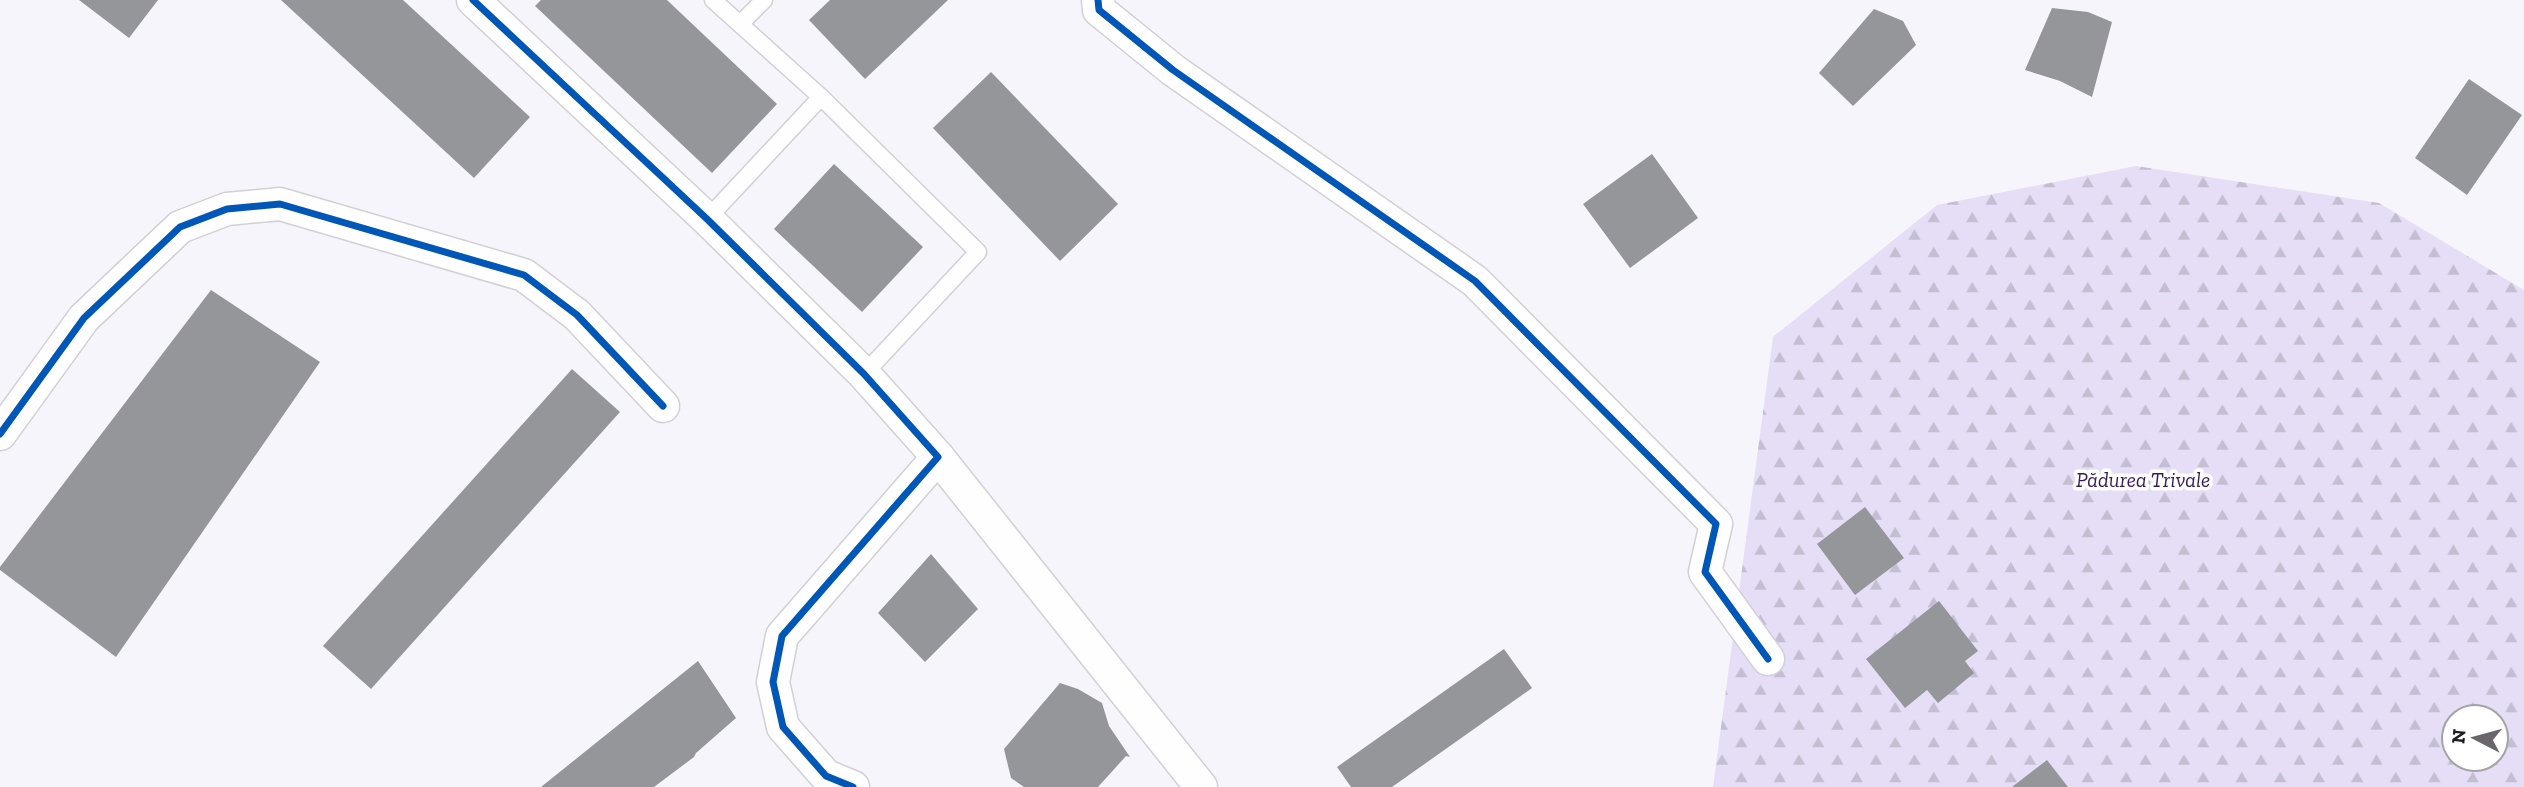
<svg xmlns="http://www.w3.org/2000/svg" width="2524" height="787" font-family="'Zilla Slab',serif">
	<style>
		.forest { fill: url(#forest-firs); fill-rule: evenodd }
		.building { fill: #959699 }
		.lines { fill: none; stroke-linecap: round; stroke-linejoin: round }
		.service-casing { stroke: #d1d0d5; stroke-width: 19 }
		.minor-casing { stroke: #d1d0d5; stroke-width: 35 }
		.service { stroke: #fefefe; stroke-width: 16 }
		.minor { stroke: #fefefe; stroke-width: 32 }
		.cycleway-casing { stroke: #fff; stroke-width: 11 }
		.cycleway { stroke: #0057b8; stroke-width: 7 }
		.labels { text-anchor: middle; dominant-baseline: central; stroke-width: 7; stroke-linejoin: round; paint-order: stroke }
		.park-label { font-size: 21px; font-style: italic; fill: #381b5d; stroke: #fff }
	</style>
	<defs>
		<pattern id="forest-firs" width="22" height="20" patternUnits="userSpaceOnUse" patternTransform="scale(1.75)"><rect width="22" height="20" fill="#e5def6"/><path d="M5 1l3.5 6h-7zM16 11l3.5 6h-7z" fill="#c4bed2"/></pattern>
	</defs>
	<rect width="100%" height="100%" fill="#f6f5fb"/>
	<path class="forest" d="M 2136,166 L 2379,203 L 2524,290 L 2524,787 L 1713,787 L 1773,337 L 1937,205 ZM 2454,717 L 2496,717 L 2496,759 L 2454,759 Z"/>
	<g class="building">
		<path d="M 79,0 L 158,0 L 129,38 Z"/>
		<path d="M 281,0 L 403,0 L 530,117 L 474,178 Z"/>
		<path d="M 541,0 L 667,0 L 777,104 L 712,173 L 535,6 Z"/>
		<path d="M 830,0 L 948,0 L 865,79 L 809,20 Z"/>
		<path d="M 2052,8 L 2088,12 L 2112,22 L 2092,97 L 2060,81 L 2025,70 Z"/>
		<path d="M 1874,9 L 1903,21 L 1916,45 L 1853,106 L 1819,73 Z"/>
		<path d="M 991,72 L 1118,204 L 1060,261 L 933,128 Z"/>
		<path d="M 2469,79 L 2522,115 L 2467,195 L 2415,158 Z"/>
		<path d="M 1652,154 L 1698,218 L 1630,268 L 1583,204 Z"/>
		<path d="M 834,164 L 923,247 L 862,312 L 774,229 Z"/>
		<path d="M 211,290 L 320,362 L 116,657 L 0,570 L 0,567 Z"/>
		<path d="M 572,369 L 620,412 L 371,689 L 323,646 Z"/>
		<path d="M 1865,507 L 1904,558 L 1855,595 L 1817,544 Z"/>
		<path d="M 931,554 L 978,609 L 925,662 L 878,613 Z"/>
		<path d="M 1939,601 L 1978,651 L 1965,661 L 1974,673 L 1938,703 L 1927,690 L 1905,708 L 1866,659 Z"/>
		<path d="M 1504,649 L 1532,688 L 1392,787 L 1351,787 L 1337,767 Z"/>
		<path d="M 698,661 L 736,718 L 696,753 L 694,757 L 654,787 L 541,787 Z"/>
		<path d="M 1060,683 L 1078,689 L 1102,703 L 1109,726 L 1130,757 L 1126,756 L 1098,787 L 1024,787 L 1011,778 L 1004,749 Z"/>
		<path d="M 2047,760 L 2068,787 L 2012,787 Z"/>
	</g>
	<g class="lines">
		<g class="service-casing">
			<g id="service">
				<path d="M 713,0 L 821,97 L 978,252 L 864,374"/>
				<path d="M 740,24 L 764,0"/>
				<path d="M 707,219 L 821,97"/>
			</g>
		</g>
		<g class="minor-casing">
			<g id="minor">
				<path d="M 473,0 L 707,219 L 864,374 L 938,457 L 782,636 L 773,682 L 783,727 L 826,776 L 853,787"/>
				<path d="M 1098,0 L 1099,10 L 1173,70 L 1475,281 L 1716,524 L 1705,572 L 1768,659"/>
				<path d="M 0,434 L 84,318 L 180,227 L 227,209 L 280,204 L 524,275 L 577,315 L 663,406"/>
				<path d="M 938,457 L 1201,787"/>
			</g>
		</g>
		<use href="#service" class="service"/>
		<use href="#minor" class="minor"/>
		<g class="cycleway-casing">
			<g id="cycleway">
				<path d="M 473,0 L 707,219 L 864,374 L 938,457 L 782,636 L 773,682 L 783,727 L 826,776 L 853,787"/>
				<path d="M 1098,0 L 1099,10 L 1173,70 L 1475,281 L 1716,524 L 1705,572 L 1768,659"/>
				<path d="M 0,434 L 84,318 L 180,227 L 227,209 L 280,204 L 524,275 L 577,315 L 663,406"/>
			</g>
		</g>
		<use href="#cycleway" class="cycleway"/>
	</g>
	<g class="labels">
		<g class="park-label">
			<text x="2143" y="479">Pădurea Trivale</text>
		</g>
	</g>
	<g transform="translate(2475 738) rotate(276)"><circle r="33" fill="#ffffff" stroke="#a5a4a5" stroke-width="2"/>
	<path d="M0-5L12 26L0 18L-12 26Z" fill="#69676c"/>
	<text y="-10" font-size="19" font-weight="bold" text-anchor="middle" fill="#1d1b1f">N</text>
	</g>
</svg>
